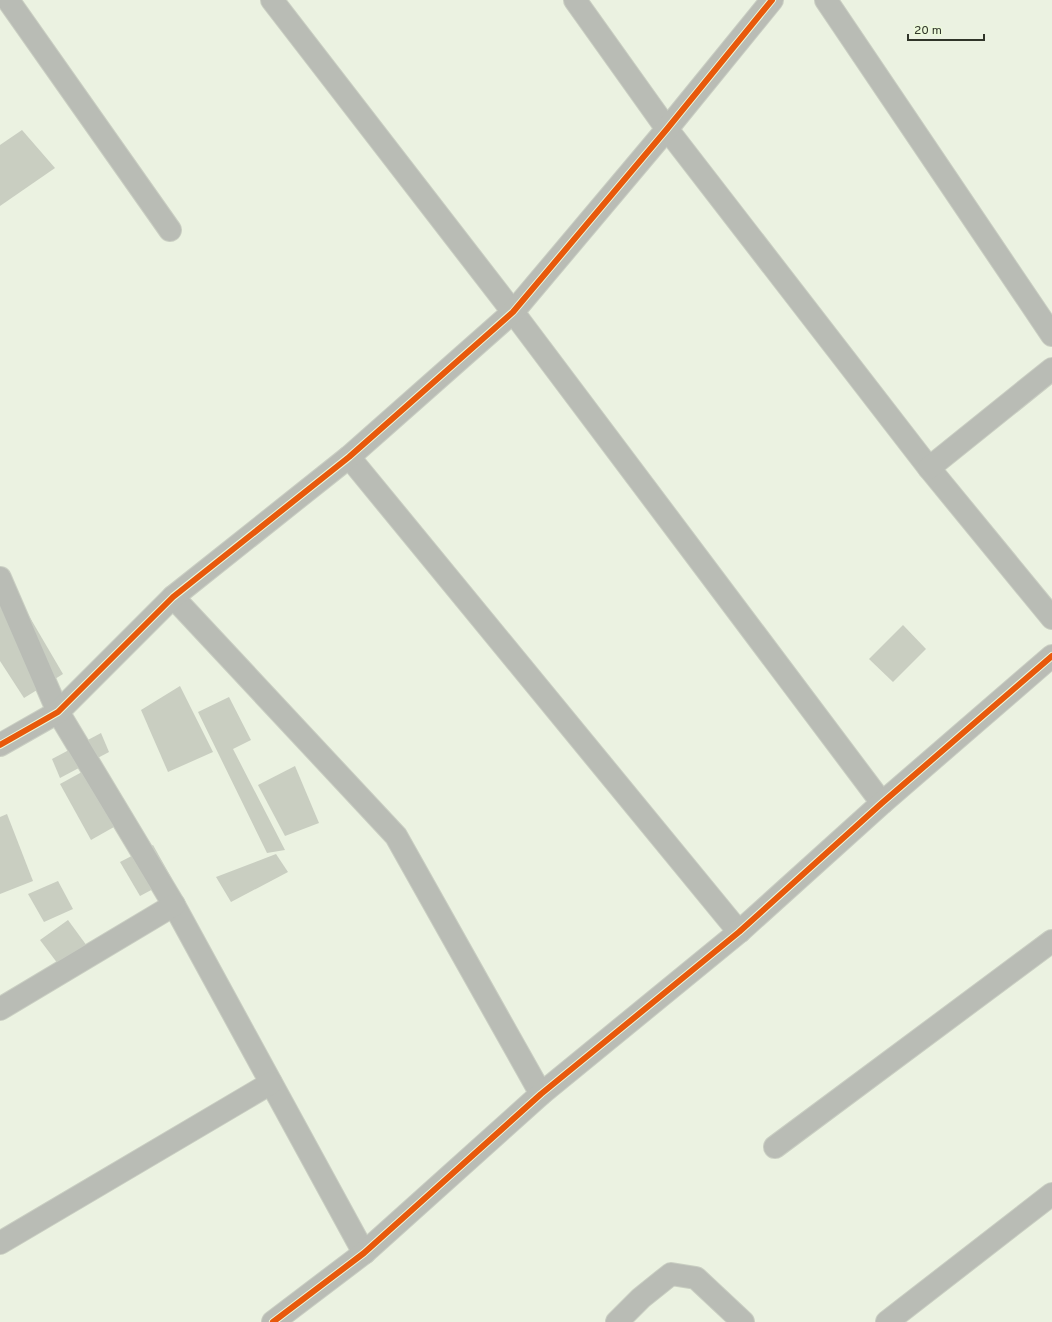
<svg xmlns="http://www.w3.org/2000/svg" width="1052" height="1322" font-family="Overpass,sans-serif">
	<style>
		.building { fill: #c9cec1 }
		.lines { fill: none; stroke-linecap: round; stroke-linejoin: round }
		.minor-casing { stroke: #c9cec2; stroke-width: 24 }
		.tertiary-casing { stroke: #c9cec2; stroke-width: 24 }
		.minor { stroke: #b9bcb5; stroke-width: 22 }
		.tertiary { stroke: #b9bcb5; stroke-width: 22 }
		.cycleway-casing { stroke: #ecf9da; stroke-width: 8 }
		.cycleway { stroke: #e8590c; stroke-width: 6 }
	</style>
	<rect width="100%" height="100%" fill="#ebf2e1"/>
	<g class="building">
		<path d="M 22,130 L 55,168 L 0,206 L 0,145 Z"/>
		<path d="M 12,587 L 63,674 L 24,698 L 0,661 L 0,592 Z"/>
		<path d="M 903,625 L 926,649 L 893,682 L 869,659 Z"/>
		<path d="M 180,686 L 213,752 L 168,772 L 141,710 Z"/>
		<path d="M 229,697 L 251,740 L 233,749 L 285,850 L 267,853 L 198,712 Z"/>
		<path d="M 101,733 L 109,752 L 60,778 L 52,759 Z"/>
		<path d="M 295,766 L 319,823 L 285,836 L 258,785 Z"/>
		<path d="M 91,767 L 121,823 L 91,840 L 60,784 Z"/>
		<path d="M 7,814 L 33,881 L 0,894 L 0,817 Z"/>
		<path d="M 153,845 L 172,879 L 140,896 L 120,862 Z"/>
		<path d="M 276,854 L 288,872 L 231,902 L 216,877 Z"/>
		<path d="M 58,881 L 73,909 L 44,922 L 28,894 Z"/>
		<path d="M 68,920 L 87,946 L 58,964 L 40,940 Z"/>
	</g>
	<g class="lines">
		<g class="minor-casing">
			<g id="minor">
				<path d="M 8,0 L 170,230"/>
				<path d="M 272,0 L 513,312 L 882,803"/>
				<path d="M 575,0 L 667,129 L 929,468 L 1052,618"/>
				<path d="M 826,0 L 1052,335"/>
				<path d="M 349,457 L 739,932"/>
				<path d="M 929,468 L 1052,369"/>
				<path d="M 0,578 L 58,712 L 174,905 L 364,1253"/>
				<path d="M 173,597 L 396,836 L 541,1094"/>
				<path d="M 0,1009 L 174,905"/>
				<path d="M 775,1147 L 1052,941"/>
				<path d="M 0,1243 L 271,1083"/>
				<path d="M 273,1322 L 364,1253 L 541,1094 L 739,932 L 882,803 L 1052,656"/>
				<path d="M 617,1322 L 641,1298 L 671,1274 L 696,1278 L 743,1322"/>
				<path d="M 887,1322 L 1052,1194"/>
			</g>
		</g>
		<g class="tertiary-casing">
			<path id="tertiary" d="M 0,745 L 58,712 L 173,597 L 349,457 L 513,312 L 667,129 L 772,0"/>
		</g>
		<use href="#minor" class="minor"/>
		<use href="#tertiary" class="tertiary"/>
		<g class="cycleway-casing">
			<g id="cycleway">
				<path d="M 0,745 L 58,712 L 173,597 L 349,457 L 513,312 L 667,129 L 772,0"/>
				<path d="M 273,1322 L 364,1253 L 541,1094 L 739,932 L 882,803 L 1052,656"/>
			</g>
		</g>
		<use href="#cycleway" class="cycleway"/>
	</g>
	<path d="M908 34v6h76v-6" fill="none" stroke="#303529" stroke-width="2"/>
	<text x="914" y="34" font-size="12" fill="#303529" stroke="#ecf9da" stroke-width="3" paint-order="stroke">20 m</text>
</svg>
